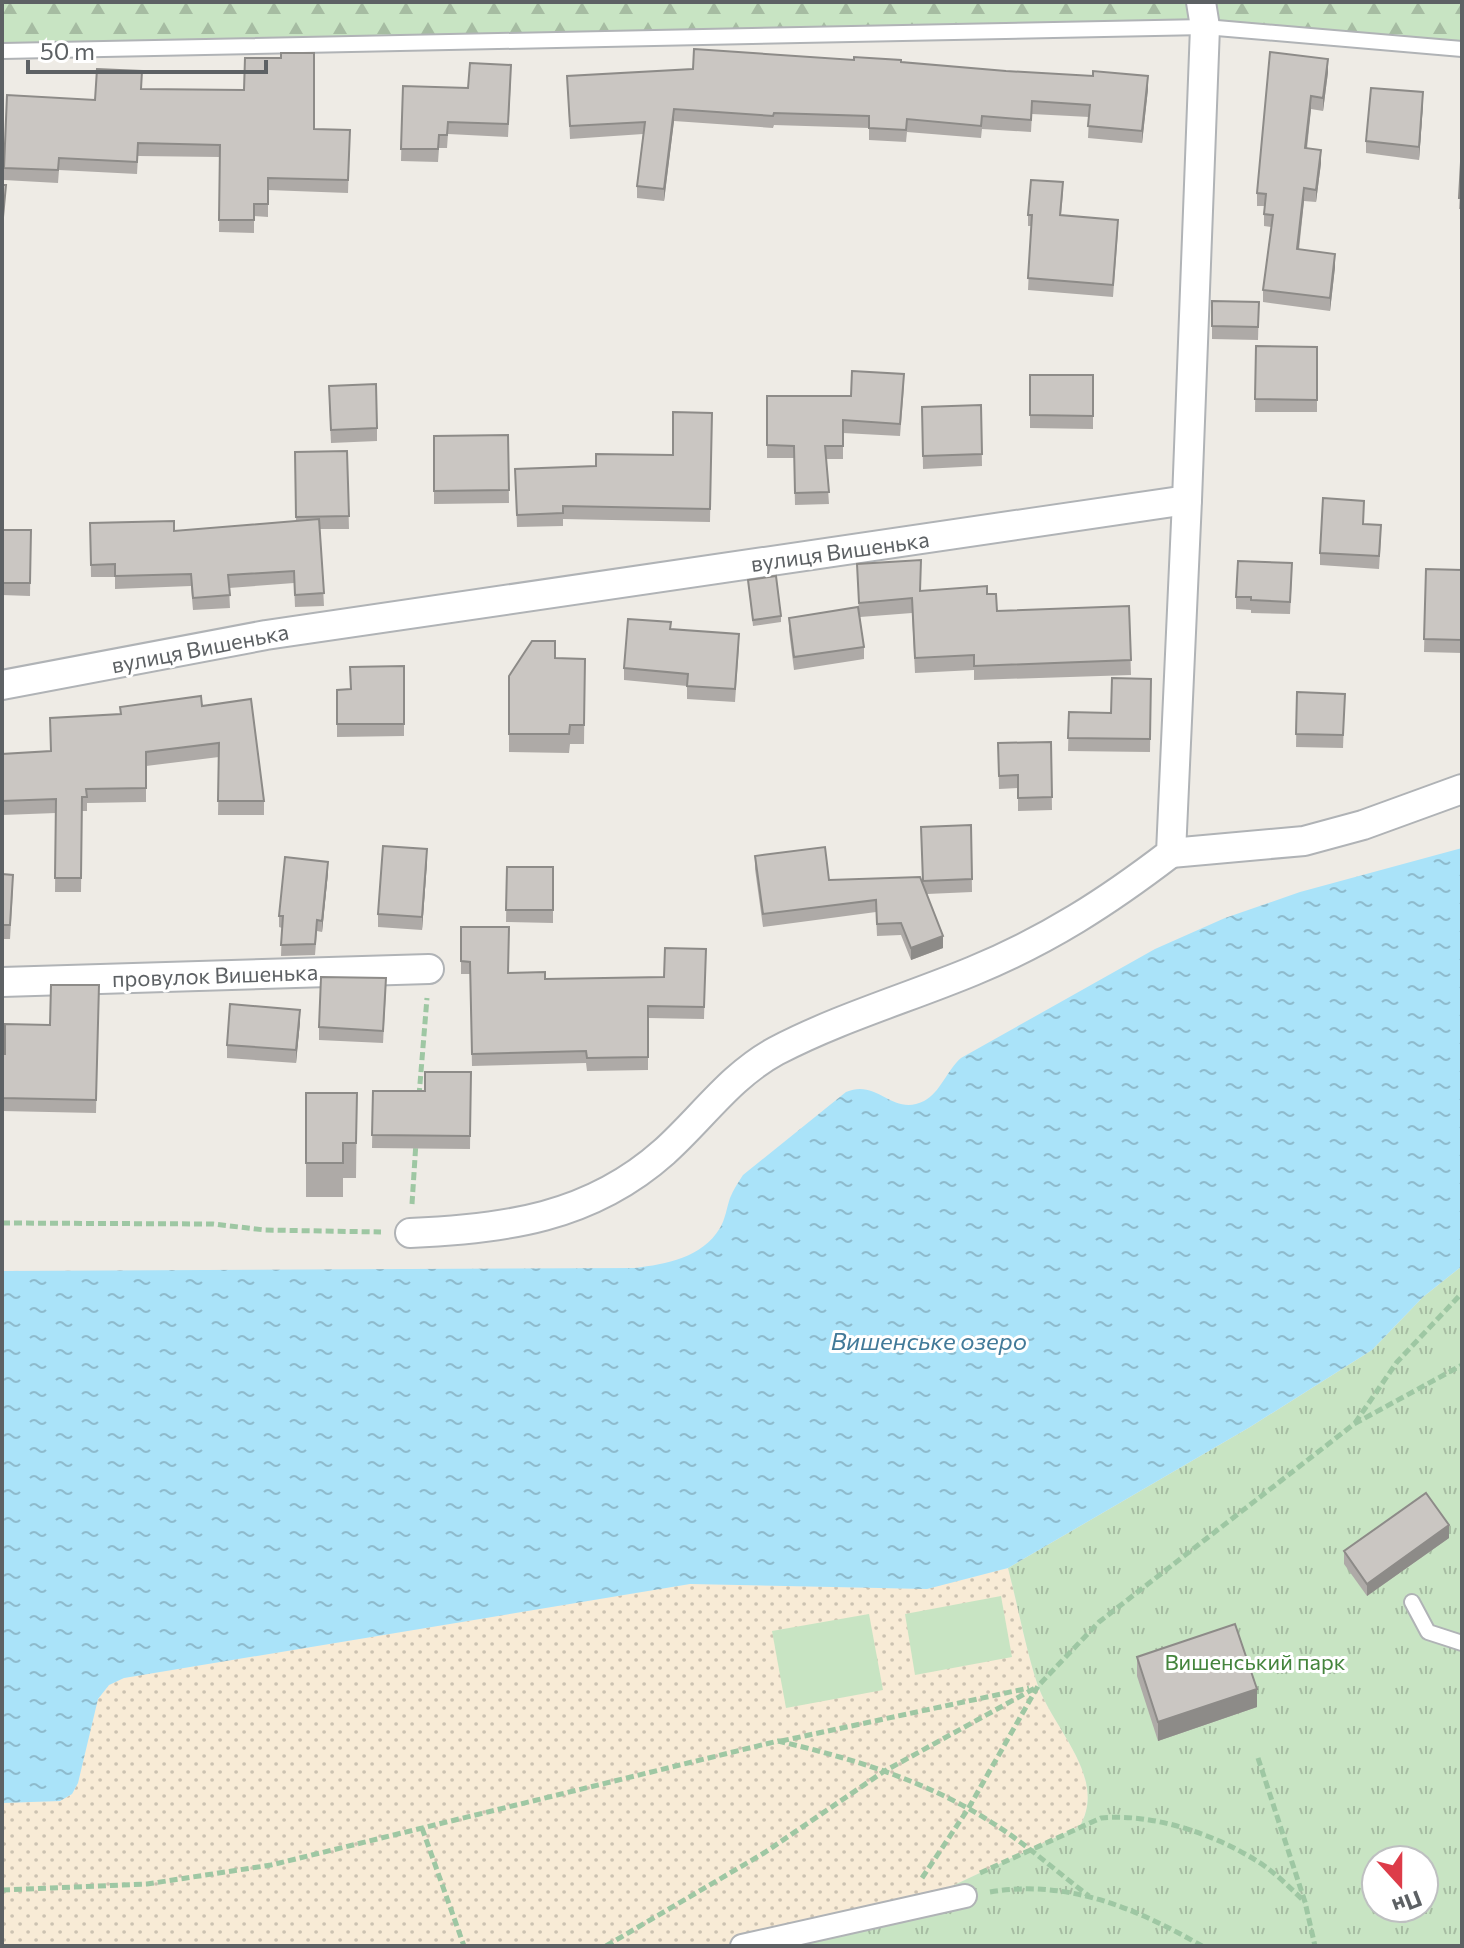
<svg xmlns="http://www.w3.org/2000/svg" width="1464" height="1948" font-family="Commissioner,sans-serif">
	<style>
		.forest { fill: url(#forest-firs) }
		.sand { fill: url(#sand-dots) }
		.park { fill: url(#park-tufts); fill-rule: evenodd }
		.garden { fill: #c8e4c3 }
		.water { fill: url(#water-ripples) }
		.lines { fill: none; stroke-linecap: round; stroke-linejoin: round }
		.service-casing { stroke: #b0b3b6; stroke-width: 18 }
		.pedestrian-casing { stroke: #b0b3b6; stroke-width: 26 }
		.minor-casing { stroke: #b0b3b6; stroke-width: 32 }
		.path { stroke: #9ec7a3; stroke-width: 5; stroke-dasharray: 8 4; stroke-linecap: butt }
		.service { stroke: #fff; stroke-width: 14 }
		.pedestrian { stroke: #fff; stroke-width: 22 }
		.minor { stroke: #fff; stroke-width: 28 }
		.wall { fill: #aeaaa7 }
		.shaded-wall { fill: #8d8b88 }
		.building { fill: #cac6c2; stroke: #8d8b88; stroke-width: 2 }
		.labels { text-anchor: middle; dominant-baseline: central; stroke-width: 6; stroke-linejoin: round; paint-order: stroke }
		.street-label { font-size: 22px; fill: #5d6164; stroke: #fff }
		.park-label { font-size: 22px; fill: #44843c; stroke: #fff }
		.water-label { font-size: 24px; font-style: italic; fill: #427a99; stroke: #fff }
	</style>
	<defs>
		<pattern id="forest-firs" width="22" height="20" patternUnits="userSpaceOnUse" patternTransform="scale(2)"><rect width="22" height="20" fill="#c8e4c3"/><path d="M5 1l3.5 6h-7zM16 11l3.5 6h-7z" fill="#a6bca2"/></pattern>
		<pattern id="sand-dots" width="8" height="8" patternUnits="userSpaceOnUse" patternTransform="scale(2)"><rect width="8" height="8" fill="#f8ebd6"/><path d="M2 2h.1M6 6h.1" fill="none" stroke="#ccc2b1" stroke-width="1.8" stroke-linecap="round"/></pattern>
		<pattern id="park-tufts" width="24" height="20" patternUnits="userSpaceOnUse" patternTransform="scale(2)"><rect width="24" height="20" fill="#c8e4c3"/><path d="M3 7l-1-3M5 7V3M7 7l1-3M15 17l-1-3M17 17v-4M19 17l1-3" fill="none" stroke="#a6bca2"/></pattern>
		<pattern id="water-ripples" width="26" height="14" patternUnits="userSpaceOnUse" patternTransform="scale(2)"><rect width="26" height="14" fill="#aae3f9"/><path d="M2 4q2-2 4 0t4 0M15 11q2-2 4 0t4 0" fill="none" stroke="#8ebbcd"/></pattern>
	</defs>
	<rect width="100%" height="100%" fill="#eeebe5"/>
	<path class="forest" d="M 2,2 L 1462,2 L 1462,49 L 1205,27 L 2,51 Z"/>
	<path class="sand" d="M 1008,1568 C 1018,1606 1025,1646 1037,1683 C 1052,1728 1108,1777 1080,1826 L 899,1911 L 743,1946 L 2,1946 L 2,1803 L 60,1801 L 72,1794 L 78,1783 L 98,1699 L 109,1685 L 124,1678 L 690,1584 L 927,1589 Z"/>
	<path class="park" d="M 1462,1266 L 1462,1946 L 743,1946 L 899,1911 L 1080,1826 C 1108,1777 1052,1728 1037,1683 C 1025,1646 1018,1606 1008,1568 L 1250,1427 L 1372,1350 L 1423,1297 ZM 1376,1860 L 1424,1860 L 1424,1908 L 1376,1908 Z"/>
	<g class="garden">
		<path d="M 1001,1596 L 1012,1657 L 915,1675 L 905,1614 Z"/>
		<path d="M 869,1614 L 883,1690 L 786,1708 L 772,1631 Z"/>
	</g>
	<path class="water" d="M 1462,848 L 1462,1266 L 1423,1297 L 1372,1350 L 1250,1427 L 1008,1568 L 927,1589 L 690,1584 L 124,1678 L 109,1685 L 98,1699 L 78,1783 L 72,1794 L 60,1801 L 2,1803 L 2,1271 L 635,1268 C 666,1264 702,1258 720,1228 C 725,1220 727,1207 730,1198 C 733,1190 738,1183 743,1175 L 846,1092 C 878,1078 892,1117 924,1101 C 940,1093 947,1070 961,1058 L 1155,949 L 1225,918 L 1300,892 Z"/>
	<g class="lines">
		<g class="service-casing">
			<g id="service">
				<path d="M 2,51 L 1205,27 L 1462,49"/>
				<path d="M 1412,1602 L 1428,1632 L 1462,1643"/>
			</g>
		</g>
		<g class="pedestrian-casing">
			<path id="pedestrian" d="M 742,1946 L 965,1896"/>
		</g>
		<g class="minor-casing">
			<g id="minor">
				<path d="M 2,685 L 266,635 L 1187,500 L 1205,27 L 1201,2"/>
				<path d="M 1171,853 L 1304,841 L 1363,825 L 1462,789"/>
				<path d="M 2,982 L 429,969"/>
				<path d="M 410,1233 C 504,1229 590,1218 664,1152 C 702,1118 730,1076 776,1051 C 839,1018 908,998 973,971 C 1048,940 1107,902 1171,853 L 1187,500"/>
			</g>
		</g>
		<g class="path">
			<path d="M 419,1096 L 427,998"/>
			<path d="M 412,1204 L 416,1142"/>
			<path d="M 2,1223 L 213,1224 L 265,1230 L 381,1232"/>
			<path d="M 1355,1423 L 1397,1362 L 1462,1293"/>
			<path d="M 781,1741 L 1029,1688"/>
			<path d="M 1258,1758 L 1305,1902 L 1315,1946"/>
			<path d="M 422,1828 L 464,1946"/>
			<path d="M 980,1873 L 1101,1818 C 1153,1813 1214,1834 1257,1861 C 1275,1872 1290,1888 1305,1902"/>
			<path d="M 922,1878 L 968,1809 L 1038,1686 L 1099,1622 L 1354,1424 L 1462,1365"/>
			<path d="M 2,1890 L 147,1884 L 271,1865 L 778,1741 C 851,1758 927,1781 991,1822 C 1025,1843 1057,1872 1089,1896"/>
			<path d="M 990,1892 C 1067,1879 1136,1908 1202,1946"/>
			<path d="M 606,1946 L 764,1853 L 883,1772 L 1037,1687"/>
		</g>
		<use href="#service" class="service"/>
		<use href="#pedestrian" class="pedestrian"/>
		<use href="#minor" class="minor"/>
	</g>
	<g class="wall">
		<path d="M 1270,52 L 1328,72 L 1323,111 L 1311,109 L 1307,149 L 1321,163 L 1316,202 L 1304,201 L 1299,250 L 1335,267 L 1330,311 L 1263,302 L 1263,290 L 1271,227 L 1264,226 L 1264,206 L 1257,206 L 1257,193 Z"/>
		<path d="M 901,62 L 1148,89 L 1142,143 L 1088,138 L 1089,117 L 1032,114 L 1031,132 L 982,129 L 981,138 L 907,132 L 906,142 L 869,140 L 869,128 L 774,125 L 773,128 L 674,121 L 664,201 L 637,198 L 637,186 L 643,134 L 570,139 L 567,76 Z"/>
		<path d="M 511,78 L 508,137 L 448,134 L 447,148 L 439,148 L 438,162 L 401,161 L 403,86 L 468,88 Z"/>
		<path d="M 142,89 L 314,129 L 350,130 L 348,193 L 268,190 L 268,217 L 254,216 L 254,233 L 219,232 L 220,157 L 138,156 L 137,174 L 59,170 L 58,183 L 4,180 L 4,168 L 95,100 Z"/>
		<path d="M 1423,104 L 1419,160 L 1366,153 L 1366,141 Z"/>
		<path d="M 1462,162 L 1462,209 L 1459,209 Z"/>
		<path d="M 1063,193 L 1061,215 L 1118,231 L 1113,297 L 1028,290 L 1031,226 L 1028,226 L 1028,215 Z"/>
		<path d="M 1212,301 L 1259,302 L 1258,340 L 1212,339 Z"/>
		<path d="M 1256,346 L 1317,347 L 1317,412 L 1255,412 Z"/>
		<path d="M 1030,375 L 1093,375 L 1093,429 L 1030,428 Z"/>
		<path d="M 904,387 L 900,436 L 843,433 L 843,459 L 826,459 L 829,504 L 795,505 L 794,458 L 767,458 L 767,396 L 851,396 Z"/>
		<path d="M 329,399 L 377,428 L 377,441 L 331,443 Z"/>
		<path d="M 981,405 L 982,466 L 923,469 L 922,407 Z"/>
		<path d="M 712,413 L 710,522 L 563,519 L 563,526 L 517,527 L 515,469 L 596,466 L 673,455 Z"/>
		<path d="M 508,435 L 509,503 L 434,504 L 434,436 Z"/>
		<path d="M 347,451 L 349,529 L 320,529 L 324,606 L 295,607 L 294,583 L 229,588 L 230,608 L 193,610 L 191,586 L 115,589 L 115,577 L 91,577 L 90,523 L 174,531 L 296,521 L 295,452 Z"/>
		<path d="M 1363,524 L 1381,538 L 1379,569 L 1320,565 L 1320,553 Z"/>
		<path d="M 2,530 L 31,530 L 30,596 L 2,595 Z"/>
		<path d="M 857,564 L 921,591 L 987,594 L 997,611 L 1129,606 L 1131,675 L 974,680 L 974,670 L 915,673 L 912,613 L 860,617 L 864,647 L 864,659 L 794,670 L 789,631 L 789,618 L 859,613 Z"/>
		<path d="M 1426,569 L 1462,570 L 1462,653 L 1424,652 Z"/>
		<path d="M 1292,575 L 1290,614 L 1251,613 L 1251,610 L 1236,609 L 1236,597 Z"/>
		<path d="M 748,580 L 781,616 L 781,622 L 753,626 Z"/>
		<path d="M 671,629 L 739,646 L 735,702 L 687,699 L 687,686 L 624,680 L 624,668 Z"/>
		<path d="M 555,658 L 585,659 L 584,744 L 570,744 L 569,753 L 509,752 L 509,676 Z"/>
		<path d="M 404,666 L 404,736 L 337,737 L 337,690 L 351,689 Z"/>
		<path d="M 1151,679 L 1150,752 L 1068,751 L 1069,712 L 1111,713 Z"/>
		<path d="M 1297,692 L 1345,694 L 1343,748 L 1296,747 Z"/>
		<path d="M 202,706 L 264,801 L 264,815 L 218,815 L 219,757 L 146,766 L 146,802 L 87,803 L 87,811 L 82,811 L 81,892 L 55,892 L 56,813 L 2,815 L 2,754 L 51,751 L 50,718 L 120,714 L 120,707 Z"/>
		<path d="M 1051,742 L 1052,810 L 1018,811 L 1018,788 L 999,789 L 998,743 Z"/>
		<path d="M 971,825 L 972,892 L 927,894 L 943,948 L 911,960 L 901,935 L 877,936 L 876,912 L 763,927 L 755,869 L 755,856 L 829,880 L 923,884 L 921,827 Z"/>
		<path d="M 427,862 L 422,930 L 378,927 L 378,914 Z"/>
		<path d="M 507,867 L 553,867 L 553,923 L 506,922 Z"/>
		<path d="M 328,873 L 322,932 L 317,931 L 315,955 L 281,956 L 282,928 L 279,927 L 279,916 Z"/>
		<path d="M 2,874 L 13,889 L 10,939 L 2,939 Z"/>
		<path d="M 461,927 L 508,973 L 545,979 L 664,977 L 706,949 L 704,1019 L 648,1018 L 648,1070 L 587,1071 L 586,1063 L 472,1066 L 470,974 L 461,974 Z"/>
		<path d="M 99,985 L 96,1113 L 2,1111 L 2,1054 L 5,1054 L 50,1025 Z"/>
		<path d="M 386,991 L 383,1043 L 319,1040 L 319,1027 Z"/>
		<path d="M 300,1022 L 296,1063 L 227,1058 L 227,1045 Z"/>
		<path d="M 471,1072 L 470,1149 L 372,1148 L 373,1091 L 425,1091 Z"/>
		<path d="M 306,1093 L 357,1093 L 356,1178 L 343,1178 L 343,1197 L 306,1197 Z"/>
		<path d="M 1449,1538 L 1367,1596 L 1344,1564 L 1344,1551 Z"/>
		<path d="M 1137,1657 L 1257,1707 L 1158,1741 L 1137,1676 Z"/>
	</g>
	<g class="shaded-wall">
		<path d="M 1328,59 L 1328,72 L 1323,111 L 1323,98 Z"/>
		<path d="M 1148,76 L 1148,89 L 1142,143 L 1142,131 Z"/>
		<path d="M 1423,92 L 1423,104 L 1419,160 L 1419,147 Z"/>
		<path d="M 1311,96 L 1311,109 L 1305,161 L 1305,148 Z"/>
		<path d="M 674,109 L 674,121 L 664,201 L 664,189 Z"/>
		<path d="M 1321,150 L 1321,163 L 1316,202 L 1316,190 Z"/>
		<path d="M 1304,188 L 1304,201 L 1297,262 L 1297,249 Z"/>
		<path d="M 1335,254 L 1335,267 L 1330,311 L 1330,298 Z"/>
		<path d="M 427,849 L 427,862 L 422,930 L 422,917 Z"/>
		<path d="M 328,862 L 328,873 L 322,932 L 322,921 Z"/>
		<path d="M 943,936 L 943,948 L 911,960 L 911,948 Z"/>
		<path d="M 300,1010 L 300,1022 L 296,1063 L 296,1050 Z"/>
		<path d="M 1449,1525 L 1449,1538 L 1367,1596 L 1367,1584 Z"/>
		<path d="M 1257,1689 L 1257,1707 L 1158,1741 L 1158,1722 Z"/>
	</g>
	<g class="building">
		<path d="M 694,49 L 854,60 L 854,57 L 901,60 L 901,62 L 1006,71 L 1093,76 L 1093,71 L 1148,76 L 1142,131 L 1088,126 L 1090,105 L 1032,101 L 1031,120 L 982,116 L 981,126 L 907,119 L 906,130 L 869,128 L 869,116 L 774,113 L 773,116 L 674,109 L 664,189 L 637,186 L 645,122 L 570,126 L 567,76 L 693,69 Z"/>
		<path d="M 1270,52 L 1328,59 L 1323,98 L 1311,96 L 1305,148 L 1321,150 L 1316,190 L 1304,188 L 1297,249 L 1335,254 L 1330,298 L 1263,290 L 1273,215 L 1264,214 L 1266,194 L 1257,193 Z"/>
		<path d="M 281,53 L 314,53 L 314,129 L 350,130 L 348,180 L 268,178 L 268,204 L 254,204 L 254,220 L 219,220 L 220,145 L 138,143 L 137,162 L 59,158 L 58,170 L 4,168 L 7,95 L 95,100 L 97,69 L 142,71 L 141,89 L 244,90 L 245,58 L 281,58 Z"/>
		<path d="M 470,63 L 511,65 L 508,124 L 448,122 L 447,135 L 439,135 L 438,149 L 401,149 L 403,86 L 468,88 Z"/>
		<path d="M 1371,88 L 1423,92 L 1419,147 L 1366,141 Z"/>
		<path d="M 1461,162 L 1462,162 L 1462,198 L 1459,198 Z"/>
		<path d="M 1031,180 L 1063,182 L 1060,215 L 1118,220 L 1113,285 L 1028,278 L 1032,215 L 1028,215 Z"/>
		<path d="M 2,185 L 6,185 L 2,228 Z"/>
		<path d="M 1212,301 L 1259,302 L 1258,327 L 1212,326 Z"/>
		<path d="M 1256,346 L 1317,347 L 1317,400 L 1255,399 Z"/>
		<path d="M 852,371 L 904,374 L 900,424 L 843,420 L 843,446 L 825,446 L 829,492 L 795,493 L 794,446 L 767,445 L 767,396 L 851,396 Z"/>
		<path d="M 1030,375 L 1093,375 L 1093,416 L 1030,415 Z"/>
		<path d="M 376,384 L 377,428 L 331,430 L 329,386 Z"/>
		<path d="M 981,405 L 982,454 L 923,456 L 922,407 Z"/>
		<path d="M 673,412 L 712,413 L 710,509 L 563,506 L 563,513 L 517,515 L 515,469 L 596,466 L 596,454 L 673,455 Z"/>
		<path d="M 508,435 L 509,490 L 434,491 L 434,436 Z"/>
		<path d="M 347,451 L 349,516 L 296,517 L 295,452 Z"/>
		<path d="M 1323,498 L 1364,501 L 1363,524 L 1381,525 L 1379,556 L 1320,553 Z"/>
		<path d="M 319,519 L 324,593 L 295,595 L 294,571 L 228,575 L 230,595 L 193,598 L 191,574 L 115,576 L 115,564 L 91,565 L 90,523 L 174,521 L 174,531 Z"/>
		<path d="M 2,530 L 31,530 L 30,583 L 2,583 Z"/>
		<path d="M 921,560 L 920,591 L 987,586 L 987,594 L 996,594 L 997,611 L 1129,606 L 1131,660 L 974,666 L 974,655 L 915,658 L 912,598 L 859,603 L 857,564 Z"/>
		<path d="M 1238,561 L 1292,563 L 1290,602 L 1251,600 L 1251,597 L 1236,597 Z"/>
		<path d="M 1426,569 L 1462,570 L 1462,640 L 1424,639 Z"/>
		<path d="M 776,576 L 781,616 L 753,620 L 748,580 Z"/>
		<path d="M 858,607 L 864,647 L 794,657 L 789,618 Z"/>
		<path d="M 628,619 L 671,622 L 670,629 L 739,634 L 735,689 L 687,686 L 688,674 L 624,668 Z"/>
		<path d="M 532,641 L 555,641 L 555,658 L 585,659 L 584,725 L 570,725 L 569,734 L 509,734 L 509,676 Z"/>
		<path d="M 404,666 L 404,724 L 337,724 L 337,690 L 351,689 L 350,667 Z"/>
		<path d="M 1112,678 L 1151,679 L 1150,739 L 1068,738 L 1069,712 L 1111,713 Z"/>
		<path d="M 1297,692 L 1345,694 L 1343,735 L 1296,734 Z"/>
		<path d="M 201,696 L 202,706 L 251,699 L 264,801 L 218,801 L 219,743 L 146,752 L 146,788 L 86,789 L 87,797 L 82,797 L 81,878 L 55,878 L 56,799 L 2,801 L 2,754 L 51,751 L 50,718 L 121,714 L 120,707 Z"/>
		<path d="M 1051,742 L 1052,797 L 1018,798 L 1018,775 L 999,776 L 998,743 Z"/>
		<path d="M 971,825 L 972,879 L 923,881 L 921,827 Z"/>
		<path d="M 383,846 L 427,849 L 422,917 L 378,914 Z"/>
		<path d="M 825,847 L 829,880 L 920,877 L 943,936 L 911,948 L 901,923 L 877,924 L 876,900 L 763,914 L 755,856 Z"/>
		<path d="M 285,857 L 328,862 L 322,921 L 317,920 L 315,944 L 281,945 L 283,916 L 279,916 Z"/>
		<path d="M 507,867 L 553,867 L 553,910 L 506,910 Z"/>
		<path d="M 2,874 L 13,875 L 10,925 L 2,925 Z"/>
		<path d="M 461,927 L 509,927 L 508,973 L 545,972 L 545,979 L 664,977 L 665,948 L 706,949 L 704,1007 L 648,1006 L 648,1057 L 587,1058 L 586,1051 L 472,1054 L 470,962 L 461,961 Z"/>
		<path d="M 321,977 L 386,978 L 383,1031 L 319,1027 Z"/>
		<path d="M 51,985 L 99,985 L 96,1100 L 2,1098 L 2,1054 L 5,1054 L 5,1024 L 50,1025 Z"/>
		<path d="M 230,1004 L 300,1010 L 296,1050 L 227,1045 Z"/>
		<path d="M 425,1072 L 471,1072 L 470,1136 L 372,1135 L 373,1091 L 425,1091 Z"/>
		<path d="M 306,1093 L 357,1093 L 356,1143 L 343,1143 L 343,1163 L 306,1163 Z"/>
		<path d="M 1426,1493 L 1449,1525 L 1367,1584 L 1344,1551 Z"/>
		<path d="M 1235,1624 L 1257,1689 L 1158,1722 L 1137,1657 Z"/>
	</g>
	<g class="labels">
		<g class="street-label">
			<text transform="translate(840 551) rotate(-8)">вулиця Вишенька</text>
			<text transform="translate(200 648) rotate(-11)">вулиця Вишенька</text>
			<text transform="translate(215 975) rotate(-2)">провулок Вишенька</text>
		</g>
		<g class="park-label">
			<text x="1255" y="1661">Вишенський парк</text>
		</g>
		<g class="water-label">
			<text x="929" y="1340">Вишенське озеро</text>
		</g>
	</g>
	<rect width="1464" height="1948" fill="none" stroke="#5d6164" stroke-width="8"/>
	<g transform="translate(1400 1884) rotate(159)"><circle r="38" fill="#ffffff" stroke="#bec0c1" stroke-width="2"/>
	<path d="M0-6L14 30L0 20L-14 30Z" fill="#dd3c49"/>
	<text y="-12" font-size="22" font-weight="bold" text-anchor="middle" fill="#5d6164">Пн</text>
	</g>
	<path d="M28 60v12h238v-12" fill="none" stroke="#5d6164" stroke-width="4"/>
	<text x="40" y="60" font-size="24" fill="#5d6164" stroke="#ffffff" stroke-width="6" paint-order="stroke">50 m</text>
</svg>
